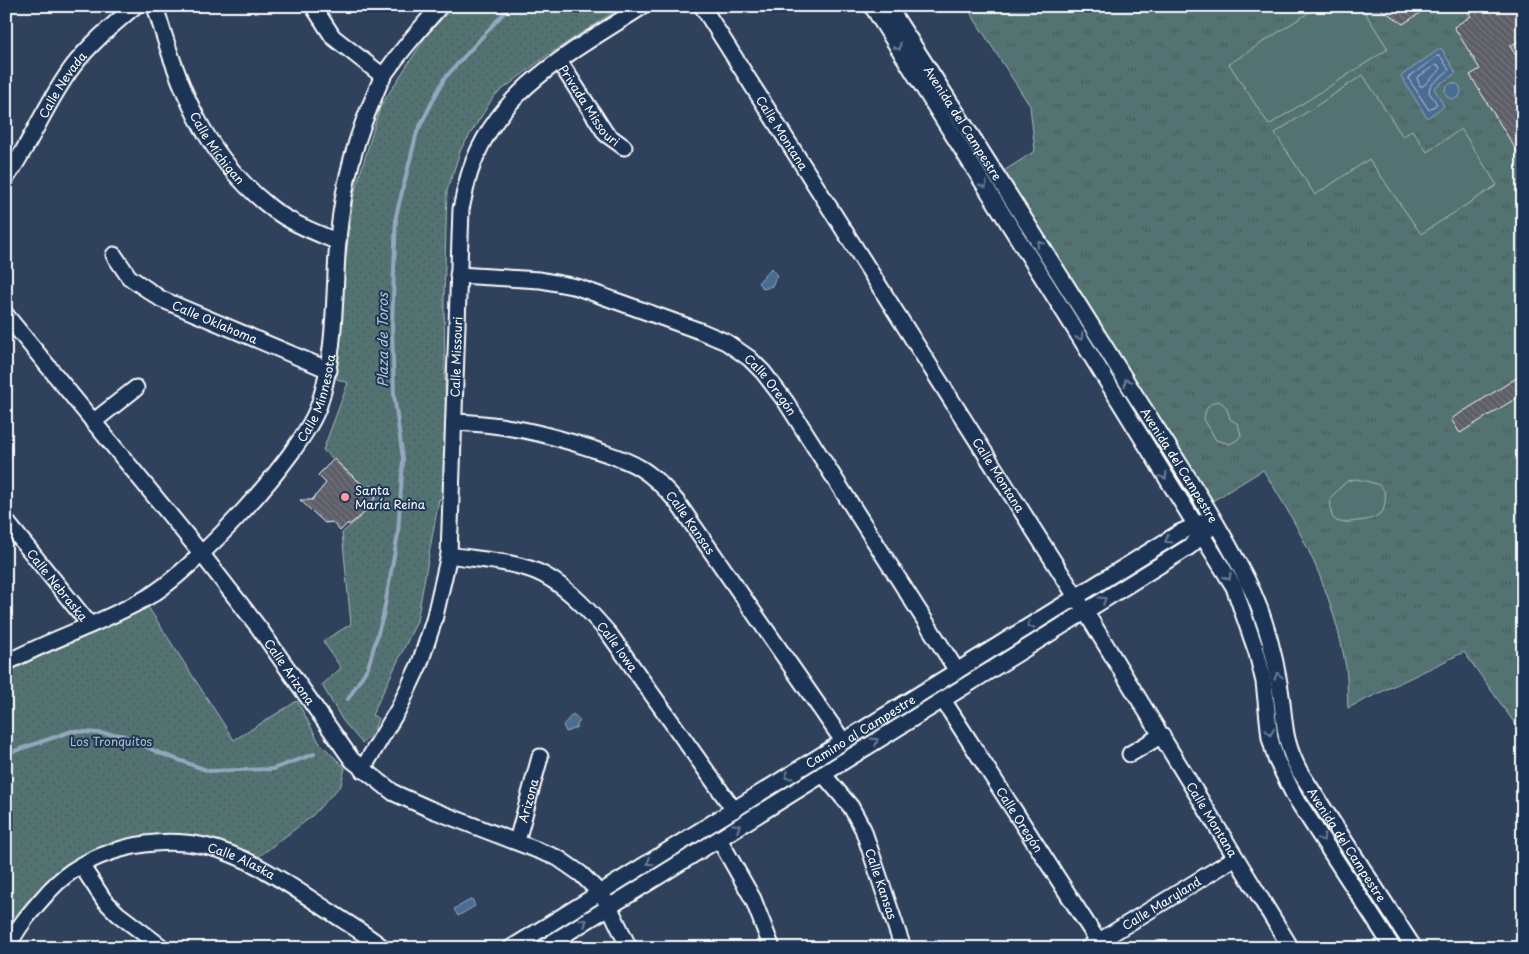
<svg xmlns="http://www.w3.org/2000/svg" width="1529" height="954" font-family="'Playpen Sans',sans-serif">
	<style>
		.grass { fill: url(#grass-tufts); stroke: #a9b9b8 }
		.park { fill: url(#park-dots); stroke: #a9b9b8 }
		.pitch { fill: #537372; stroke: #a9b9b8 }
		.water { fill: #4c6c92; stroke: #94a7be }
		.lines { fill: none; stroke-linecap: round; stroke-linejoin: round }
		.shore { stroke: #b7c4d3; stroke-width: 1 }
		.stream { stroke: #94a7be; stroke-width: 4 }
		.building { fill: url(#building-back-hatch); stroke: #fff }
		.minor-casing { stroke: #fff; stroke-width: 19 }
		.minor { stroke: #1d3557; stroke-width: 15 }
		.oneway { stroke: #6c7c92 }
		.poi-dot { fill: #ff9aa2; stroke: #1d3557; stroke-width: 2 }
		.labels { text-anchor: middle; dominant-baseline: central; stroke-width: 4; stroke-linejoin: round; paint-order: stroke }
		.street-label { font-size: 12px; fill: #fff; stroke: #1d3557 }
		.poi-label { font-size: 12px; fill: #fff; stroke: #1d3557; text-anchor: start }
		.park-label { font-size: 12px; fill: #b2c0c0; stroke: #1d3557 }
		.water-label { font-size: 14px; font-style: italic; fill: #b7c4d3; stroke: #1d3557 }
	</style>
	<defs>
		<pattern id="grass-tufts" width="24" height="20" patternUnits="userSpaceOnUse" patternTransform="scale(1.25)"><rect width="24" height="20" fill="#537372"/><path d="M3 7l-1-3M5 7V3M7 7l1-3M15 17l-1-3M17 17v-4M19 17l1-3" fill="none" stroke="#4e5a59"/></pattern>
		<pattern id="park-dots" width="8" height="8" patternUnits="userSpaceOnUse" patternTransform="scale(1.25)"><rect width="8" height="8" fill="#537372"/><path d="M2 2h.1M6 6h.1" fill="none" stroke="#4e5a59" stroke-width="1.8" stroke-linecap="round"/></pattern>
		<pattern id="building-back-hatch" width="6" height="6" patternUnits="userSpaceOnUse" patternTransform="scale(1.25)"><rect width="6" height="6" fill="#5d5d67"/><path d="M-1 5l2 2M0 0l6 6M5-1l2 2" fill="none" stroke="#75757e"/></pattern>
	</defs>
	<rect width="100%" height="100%" fill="#30415c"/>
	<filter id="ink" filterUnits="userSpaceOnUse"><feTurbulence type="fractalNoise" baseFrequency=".02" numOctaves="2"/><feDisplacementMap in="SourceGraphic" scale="10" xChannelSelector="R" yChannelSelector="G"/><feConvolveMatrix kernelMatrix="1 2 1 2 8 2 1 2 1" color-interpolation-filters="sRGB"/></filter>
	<g filter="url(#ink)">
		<path class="grass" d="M 966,6 L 1523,6 L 1523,735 L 1464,652 L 1348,708 C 1347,693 1348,677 1345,662 C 1331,588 1303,533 1263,470 L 1211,502 L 999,174 L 1035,151 L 1030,106 Z"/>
		<g class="park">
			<path d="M 454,6 L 623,6 L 545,57 L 494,96 L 461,149 L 447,191 L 444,300 L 446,457 L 444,500 L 439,499 L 417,621 L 372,715 L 378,718 L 373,734 L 362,743 L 343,721 L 322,685 L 341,668 L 323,641 L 351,624 L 342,533 L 362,515 L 378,494 L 370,485 L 367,488 L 323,450 L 348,383 L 337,379 L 336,344 L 353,198 L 380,107 L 426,36 Z"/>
			<path d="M 143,599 L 234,740 L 297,701 L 319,742 L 345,768 L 341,785 L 311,817 L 253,861 L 167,840 L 112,849 L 63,878 L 6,948 L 6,658 Z"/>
		</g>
		<g class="pitch">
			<path d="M 1319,6 L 1361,6 L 1388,49 L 1269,125 L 1229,64 Z"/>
			<path d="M 1363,75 L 1403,137 L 1412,130 L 1427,152 L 1461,129 L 1497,185 L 1421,234 L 1369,159 L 1315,195 L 1275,133 Z"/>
			<path d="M 1218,401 C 1228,406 1227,410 1230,419 L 1238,424 L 1241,435 L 1237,440 L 1230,444 L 1216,440 L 1204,419 C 1205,409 1208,403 1218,401 Z"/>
			<path d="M 1357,479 C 1378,484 1391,484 1383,511 C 1374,519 1369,520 1357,521 C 1334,525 1329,521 1331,497 L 1347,481 Z"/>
		</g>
		<g class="water">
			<path d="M 1441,48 L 1456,73 L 1434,88 L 1444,106 L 1427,118 L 1401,76 Z"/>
			<circle cx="1453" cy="91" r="8"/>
			<path d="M 771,268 L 777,275 L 772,286 L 764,289 L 758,283 Z"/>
			<path d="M 573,714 L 580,720 L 576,728 L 566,732 L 563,725 Z"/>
			<path d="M 472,899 L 475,906 L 458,916 L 454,909 Z"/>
		</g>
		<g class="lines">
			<g class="shore">
				<path d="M 1438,56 L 1441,57 L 1449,70 L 1430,86 L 1429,92 L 1437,104 L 1429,110 L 1408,78 Z"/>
				<path d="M 1436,65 L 1439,66 L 1440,70 L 1423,86 L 1420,86 L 1417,78 Z"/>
			</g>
			<g class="stream">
				<path d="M 348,699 L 368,667 L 383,616 L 398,534 L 403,459 L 394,395 L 392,326 L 396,216 L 417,132 L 444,79 L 510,6"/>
				<path d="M 6,754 L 72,731 L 122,735 L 157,752 L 209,771 L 273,769 L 314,754"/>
			</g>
		</g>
		<g class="building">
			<path d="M 1377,6 L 1431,6 L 1403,24 Z"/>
			<path d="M 1464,6 L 1523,6 L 1523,39 L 1510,46 L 1523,67 L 1523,161 L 1470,75 L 1480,69 L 1454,27 L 1471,16 Z"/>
			<path d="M 1523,374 L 1523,394 L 1460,433 L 1451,419 Z"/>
			<path d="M 334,459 L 347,472 L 367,488 L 370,485 L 378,494 L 362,515 L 349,525 L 348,523 L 340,531 L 332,522 L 325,523 L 300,500 L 312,500 L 326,483 L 318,475 Z"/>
		</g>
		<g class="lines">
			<g class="minor-casing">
				<g id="minor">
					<path id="s1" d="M 155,6 C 179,86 202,153 270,207 C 290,223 315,232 338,242"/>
					<path d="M 313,6 L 333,37 L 383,76"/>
					<path id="s2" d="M 702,6 L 1085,611 L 1291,948"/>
					<path d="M 872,6 L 1066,315 L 1234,587 L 1257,653 L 1264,682 L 1270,738 L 1276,759 L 1295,797 L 1393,948"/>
					<path id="s3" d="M 888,6 C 968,130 1047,254 1125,379 C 1166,444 1211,509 1246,578 C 1263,611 1273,647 1279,683 C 1286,720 1281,737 1300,772 L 1414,948"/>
					<path id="s4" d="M 559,61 L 606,134 L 624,147"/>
					<path id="s5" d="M 6,178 C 32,142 47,100 74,65 C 91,43 114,24 135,6"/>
					<path id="s6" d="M 114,255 L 129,277 L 161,299 L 329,370"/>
					<path id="s7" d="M 458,275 L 540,280 L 577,287 L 700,331 L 726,342 L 749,358 L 763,372 L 786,402 L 957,671"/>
					<path id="s8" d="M 6,315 L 201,553 L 259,628 L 352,760 L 394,793 L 430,809 L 558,858 L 581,874 L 600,893 L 609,906 L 629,948"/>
					<path d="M 93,422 L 136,388"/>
					<path id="s9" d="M 454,422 C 506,424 544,433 593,449 C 609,455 626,459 640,468 C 655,477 666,489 677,502 L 843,741"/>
					<path id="s10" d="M 6,521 L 90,625"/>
					<path id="s11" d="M 449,555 C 479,560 517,561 544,575 C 570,589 591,613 610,635 L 734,810"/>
					<path id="s12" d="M 6,663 C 53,638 103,623 148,597 C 194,570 302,455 319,405 C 335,356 334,305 337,254 C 340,202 350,154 370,106 C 375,96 378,84 384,75 C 400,51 421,28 440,6"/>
					<path id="s13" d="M 943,700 L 1098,941"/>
					<path d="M 1130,754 L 1162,735"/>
					<path id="s14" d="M 362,770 L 399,708 L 420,663 L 434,620 L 449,555 L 461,209 C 464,197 466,184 470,172 C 497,88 574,51 643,6"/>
					<path id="s15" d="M 823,774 L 851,807 L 863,829 L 903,948"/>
					<path d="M 719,839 L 753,899 L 772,948"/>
					<path id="s16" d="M 517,841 L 540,757"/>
					<path d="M 81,865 L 104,900 L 118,914 L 163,948"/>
					<path id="s17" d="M 8,948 C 17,926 35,907 50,890 C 87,850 153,835 205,846 C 250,856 291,886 329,911 C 347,923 366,934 383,948"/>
					<path id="s18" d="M 511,948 L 1179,533 L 1203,522"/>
					<path d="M 543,948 L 1189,547 L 1208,530"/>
					<path id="s19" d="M 1088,948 L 1235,858"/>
				</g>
			</g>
			<use href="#minor" class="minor"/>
		</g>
		<defs><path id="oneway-chevron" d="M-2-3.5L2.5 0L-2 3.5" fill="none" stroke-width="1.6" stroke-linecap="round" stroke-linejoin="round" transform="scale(1.25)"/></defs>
		<g class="oneway">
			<use href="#oneway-chevron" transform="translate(898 47) rotate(58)"/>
			<use href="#oneway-chevron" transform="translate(984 185) rotate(58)"/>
			<use href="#oneway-chevron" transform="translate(1040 244) rotate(-122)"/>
			<use href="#oneway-chevron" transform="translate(1080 337) rotate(59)"/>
			<use href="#oneway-chevron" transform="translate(1127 382) rotate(-122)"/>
			<use href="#oneway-chevron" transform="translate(1164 476) rotate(59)"/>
			<use href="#oneway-chevron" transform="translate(1168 540) rotate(148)"/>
			<use href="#oneway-chevron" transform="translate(1228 577) rotate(60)"/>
			<use href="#oneway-chevron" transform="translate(1103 600) rotate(-32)"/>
			<use href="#oneway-chevron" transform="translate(1030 625) rotate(148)"/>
			<use href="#oneway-chevron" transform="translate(1278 676) rotate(-102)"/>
			<use href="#oneway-chevron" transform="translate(1270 732) rotate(82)"/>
			<use href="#oneway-chevron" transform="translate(875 741) rotate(-32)"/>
			<use href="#oneway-chevron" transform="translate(788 776) rotate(148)"/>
			<use href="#oneway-chevron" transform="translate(737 827) rotate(-32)"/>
			<use href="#oneway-chevron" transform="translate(1322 838) rotate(57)"/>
			<use href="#oneway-chevron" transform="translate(650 862) rotate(148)"/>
			<use href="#oneway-chevron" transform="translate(584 922) rotate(-32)"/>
		</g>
	</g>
	<circle class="poi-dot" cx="345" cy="497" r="5"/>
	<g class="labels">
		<g class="street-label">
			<text stroke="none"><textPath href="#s5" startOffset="109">Calle Nevada</textPath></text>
			<text stroke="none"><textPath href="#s4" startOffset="54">Privada Missouri</textPath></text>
			<text stroke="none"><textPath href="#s3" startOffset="139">Avenida del Campestre</textPath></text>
			<text stroke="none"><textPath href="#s2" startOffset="150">Calle Montana</textPath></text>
			<text stroke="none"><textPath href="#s1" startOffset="156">Calle Míchigan</textPath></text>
			<text stroke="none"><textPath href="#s6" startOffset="124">Calle Oklahoma</textPath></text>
			<text stroke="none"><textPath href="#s14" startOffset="432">Calle Missouri</textPath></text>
			<text stroke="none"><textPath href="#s7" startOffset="341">Calle Oregón</textPath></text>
			<text stroke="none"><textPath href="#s12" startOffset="422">Calle Minnesota</textPath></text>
			<text stroke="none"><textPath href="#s3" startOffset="544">Avenida del Campestre</textPath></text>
			<text stroke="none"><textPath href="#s2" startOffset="555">Calle Montana</textPath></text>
			<text stroke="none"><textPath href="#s9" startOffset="268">Calle Kansas</textPath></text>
			<text stroke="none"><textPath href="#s10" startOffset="82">Calle Nebraska</textPath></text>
			<text stroke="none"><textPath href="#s11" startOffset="201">Calle Iowa</textPath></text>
			<text stroke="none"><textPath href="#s8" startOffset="456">Calle Arizona</textPath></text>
			<text stroke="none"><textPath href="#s18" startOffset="411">Camino al Campestre</textPath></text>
			<text stroke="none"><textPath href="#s16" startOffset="42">Arizona</textPath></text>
			<text stroke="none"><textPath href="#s13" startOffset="142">Calle Oregón</textPath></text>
			<text stroke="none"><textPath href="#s2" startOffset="960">Calle Montana</textPath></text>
			<text stroke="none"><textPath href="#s3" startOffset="964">Avenida del Campestre</textPath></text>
			<text stroke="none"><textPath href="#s17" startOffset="279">Calle Alaska</textPath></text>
			<text stroke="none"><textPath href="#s15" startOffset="126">Calle Kansas</textPath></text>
			<text stroke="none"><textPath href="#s19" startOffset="86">Calle Maryland</textPath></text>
		</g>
		<g class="poi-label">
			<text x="355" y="490">Santa<tspan x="355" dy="14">María Reina</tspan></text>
		</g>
		<g class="park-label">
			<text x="111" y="741">Los Tronquitos</text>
		</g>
		<g class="water-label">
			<text transform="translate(382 340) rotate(-90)">Plaza de Toros</text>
		</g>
	</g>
	<rect width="1529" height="954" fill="none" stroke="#1d3557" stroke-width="25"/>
	<rect x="12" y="12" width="1504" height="929" fill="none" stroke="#fff" stroke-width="2" filter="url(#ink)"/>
</svg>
